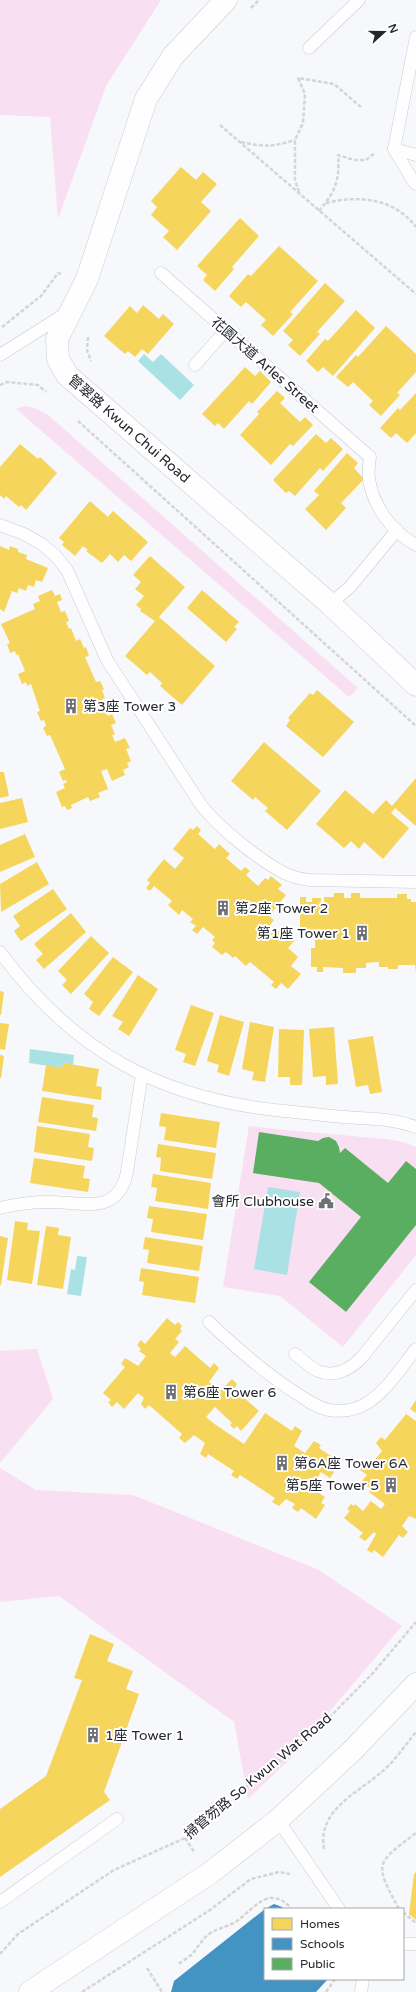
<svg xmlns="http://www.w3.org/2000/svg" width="416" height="1992" font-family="'Varela Round','Noto Sans TC',sans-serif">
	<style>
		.green { fill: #f9dff2 }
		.water { fill: #aae1e5 }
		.homes { fill: #f6d55c }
		.schools { fill: #4393c3 }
		.public { fill: #5aae61 }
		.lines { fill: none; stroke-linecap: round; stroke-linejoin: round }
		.lane-casing { stroke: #c9cbd0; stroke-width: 13 }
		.street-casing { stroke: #c9cbd0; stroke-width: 23 }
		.secondary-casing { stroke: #c9cbd0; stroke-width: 23 }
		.path { stroke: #d5d5d6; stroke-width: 2.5; stroke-dasharray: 4 2; stroke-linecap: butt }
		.lane { stroke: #fefefe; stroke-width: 12 }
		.street { stroke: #fefefe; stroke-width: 22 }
		.secondary { stroke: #fefefe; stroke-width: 22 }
		.labels { text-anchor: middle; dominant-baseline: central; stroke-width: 4; stroke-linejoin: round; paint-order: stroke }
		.street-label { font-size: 14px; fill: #23262d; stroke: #fff }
		.poi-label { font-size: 14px; fill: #23262d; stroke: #fff; text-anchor: start }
	</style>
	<rect width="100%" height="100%" fill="#f7f8fb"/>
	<g class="green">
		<path d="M 0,0 L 161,0 L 106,86 L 58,219 L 50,117 L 0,115 Z"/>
		<path d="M 25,406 L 35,408 L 47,414 L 358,688 L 349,697 L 16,409 Z"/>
		<path d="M 249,1126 C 283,1130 318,1133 353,1136 C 375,1139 395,1137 416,1147 L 416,1255 L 343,1347 L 280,1296 L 223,1287 Z"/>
		<path d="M 37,1349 L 53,1399 L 0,1463 L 0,1351 Z"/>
		<path d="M 0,1468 L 36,1490 L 133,1495 L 319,1570 L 402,1626 L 287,1762 L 248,1799 L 234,1722 L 59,1596 L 0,1602 Z"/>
	</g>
	<g class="water">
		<path d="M 144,354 L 153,362 L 161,354 L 194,385 L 180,400 L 138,361 Z"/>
		<path d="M 30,1049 L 74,1055 L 73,1065 L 63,1063 L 62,1068 L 29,1063 Z"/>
		<path d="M 268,1187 L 300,1192 L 287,1275 L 254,1269 Z"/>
		<path d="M 77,1256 L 87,1257 L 81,1296 L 67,1294 L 71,1269 L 75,1270 Z"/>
	</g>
	<g class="homes">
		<path d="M 181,167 L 196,180 L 203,172 L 217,184 L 201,202 L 211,211 L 177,250 L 163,237 L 169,231 L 151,215 L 157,207 L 151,201 Z"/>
		<path d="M 240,218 L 259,236 L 232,267 L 234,269 L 215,291 L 203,280 L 207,275 L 197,266 Z"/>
		<path d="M 279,246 L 318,281 L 290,312 L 293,314 L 273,336 L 261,325 L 266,320 L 246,302 L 241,307 L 229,296 L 248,274 L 251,276 Z"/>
		<path d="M 325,283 L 345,301 L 317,332 L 320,334 L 300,356 L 288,345 L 293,340 L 283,331 Z"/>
		<path d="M 143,305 L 159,319 L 163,314 L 174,324 L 148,354 L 142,349 L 135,357 L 128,351 L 125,354 L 104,336 L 130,306 L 137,313 Z"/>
		<path d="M 356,310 L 375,328 L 333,376 L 323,367 L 318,372 L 306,361 L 325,339 L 328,341 Z"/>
		<path d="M 386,326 L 416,354 L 416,372 L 397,393 L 400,395 L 381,416 L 369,405 L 373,401 L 353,382 L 348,387 L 336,377 L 356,355 L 358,357 Z"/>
		<path d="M 245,367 L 255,376 L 260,371 L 271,382 L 252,404 L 249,401 L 224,429 L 218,423 L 215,426 L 202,414 Z"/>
		<path d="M 277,391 L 285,398 L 280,403 L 300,422 L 305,417 L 313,425 L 293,446 L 290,444 L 271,465 L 240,435 L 259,414 L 257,412 Z"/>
		<path d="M 416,393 L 416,433 L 407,443 L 396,433 L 391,438 L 380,428 L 398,408 L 400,410 Z"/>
		<path d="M 316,434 L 326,443 L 331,438 L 343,449 L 323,471 L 320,468 L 295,496 L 289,491 L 286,493 L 273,480 Z"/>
		<path d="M 20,444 L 38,459 L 40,457 L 57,473 L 26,510 L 21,505 L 19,507 L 6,496 L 4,499 L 0,495 L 0,467 Z"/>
		<path d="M 347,453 L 358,463 L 354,468 L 364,479 L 341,503 L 346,508 L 326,530 L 305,509 L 319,495 L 314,491 Z"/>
		<path d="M 90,501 L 108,517 L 113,511 L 148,542 L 131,561 L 124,555 L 118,562 L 110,554 L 102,563 L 86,551 L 88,550 L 83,546 L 75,556 L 62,545 L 64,542 L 59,538 Z"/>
		<path d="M 0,546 L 9,550 L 10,546 L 18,549 L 18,552 L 27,555 L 26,559 L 48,568 L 42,582 L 36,580 L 34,587 L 28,585 L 26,591 L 19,588 L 17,593 L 12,591 L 4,612 L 0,609 Z"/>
		<path d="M 150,556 L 185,587 L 159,617 L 215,666 L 182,705 L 160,686 L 162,683 L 150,672 L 147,675 L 125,656 L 155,621 L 140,611 L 141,609 L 136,605 L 144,596 L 135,589 L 141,582 L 133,575 Z"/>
		<path d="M 52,590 L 55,596 L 60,594 L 62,600 L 57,602 L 61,612 L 65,611 L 69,621 L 66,622 L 69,629 L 71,628 L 76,641 L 80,639 L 84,648 L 86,647 L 89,656 L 85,657 L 96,682 L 100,681 L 104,689 L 102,690 L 105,698 L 101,700 L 108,716 L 112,714 L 116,723 L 111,725 L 115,734 L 112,735 L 115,742 L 125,738 L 130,748 L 126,749 L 131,761 L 127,763 L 129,767 L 123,770 L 125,775 L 112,781 L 107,769 L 101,771 L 108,789 L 98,793 L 100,797 L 90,801 L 88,797 L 71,805 L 72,808 L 67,810 L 65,806 L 62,807 L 56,792 L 65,788 L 63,784 L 67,782 L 66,780 L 63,781 L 59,772 L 65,769 L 50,735 L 47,736 L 43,728 L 46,726 L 44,720 L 41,721 L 37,712 L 40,711 L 31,684 L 27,686 L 26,682 L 22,684 L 18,674 L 25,671 L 18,654 L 16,655 L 15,651 L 10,653 L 7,644 L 10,643 L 1,624 L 35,609 L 33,604 L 40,601 L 38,596 Z"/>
		<path d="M 202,590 L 239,622 L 234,627 L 237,629 L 226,642 L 187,608 Z"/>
		<path d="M 317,690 L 354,722 L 323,757 L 286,726 L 290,720 L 288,718 L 310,693 L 313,695 Z"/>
		<path d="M 264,742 L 321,791 L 287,830 L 265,811 L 268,808 L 255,797 L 253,800 L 231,781 Z"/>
		<path d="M 0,772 L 4,772 L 9,796 L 0,798 Z"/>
		<path d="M 416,778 L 416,826 L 395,808 L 391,813 L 409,828 L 383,859 L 364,842 L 359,849 L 351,841 L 344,848 L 316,824 L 345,790 L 373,814 L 386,800 L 392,806 Z"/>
		<path d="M 22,798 L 28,822 L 0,829 L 0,803 Z"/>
		<path d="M 197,826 L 201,830 L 198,834 L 215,849 L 219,844 L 230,854 L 226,858 L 241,871 L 245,867 L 250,871 L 246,875 L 258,886 L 265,878 L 268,880 L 271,876 L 282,885 L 278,889 L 286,895 L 269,916 L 274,920 L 267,929 L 275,935 L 281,928 L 295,940 L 288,948 L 298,957 L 291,966 L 301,974 L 288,989 L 281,983 L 276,989 L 271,985 L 274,982 L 250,962 L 246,966 L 235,956 L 233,958 L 226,952 L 222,955 L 212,947 L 215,943 L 212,940 L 215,937 L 203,927 L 197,934 L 192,930 L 196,926 L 190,922 L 193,919 L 182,910 L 179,915 L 168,905 L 172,901 L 154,886 L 150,891 L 146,888 L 150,883 L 147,880 L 164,859 L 175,869 L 184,858 L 173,849 L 190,828 L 193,830 Z"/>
		<path d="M 25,834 L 35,857 L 0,872 L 0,845 Z"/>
		<path d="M 37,862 L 49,884 L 1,912 L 0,884 Z"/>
		<path d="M 53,889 L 67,909 L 21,941 L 14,931 L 20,926 L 13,916 Z"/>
		<path d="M 334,893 L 344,893 L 344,898 L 351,898 L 351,893 L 360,893 L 360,898 L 397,898 L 397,894 L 407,894 L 407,899 L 411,899 L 411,902 L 416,902 L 416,972 L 415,965 L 398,965 L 398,969 L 388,969 L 388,967 L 379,967 L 379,962 L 366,963 L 366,968 L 356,968 L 356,973 L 343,973 L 343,968 L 323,967 L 323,972 L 317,972 L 317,967 L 311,967 L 311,948 L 315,948 L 315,937 L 308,936 L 309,929 L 300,929 L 300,897 L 306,897 L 306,902 L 312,902 L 312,898 L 321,898 L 321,902 L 324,903 L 324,897 L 334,897 Z"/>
		<path d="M 71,913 L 86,932 L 44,969 L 36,960 L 43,954 L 34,944 Z"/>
		<path d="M 91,936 L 109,953 L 71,994 L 62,985 L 67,980 L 58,971 Z"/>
		<path d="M 113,957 L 133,972 L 99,1016 L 89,1009 L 93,1002 L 84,994 Z"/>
		<path d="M 138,975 L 158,989 L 129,1036 L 118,1029 L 123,1022 L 112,1016 Z"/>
		<path d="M 0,991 L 4,992 L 1,1015 L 0,1015 Z"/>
		<path d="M 191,1005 L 214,1013 L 195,1066 L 183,1062 L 186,1054 L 175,1050 Z"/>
		<path d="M 220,1015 L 244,1022 L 229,1076 L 217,1072 L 219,1065 L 207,1061 Z"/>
		<path d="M 250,1022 L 274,1027 L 265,1082 L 252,1080 L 254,1072 L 242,1069 Z"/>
		<path d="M 0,1023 L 9,1024 L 5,1050 L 0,1049 Z"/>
		<path d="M 334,1027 L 338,1084 L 326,1085 L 326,1076 L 313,1077 L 309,1029 Z"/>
		<path d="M 279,1029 L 304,1030 L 302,1085 L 290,1085 L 290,1077 L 278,1077 Z"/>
		<path d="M 373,1036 L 382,1092 L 370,1094 L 368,1085 L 356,1087 L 348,1040 Z"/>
		<path d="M 0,1055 L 4,1056 L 1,1078 L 0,1078 Z"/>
		<path d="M 63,1063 L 99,1069 L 96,1086 L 102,1087 L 101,1100 L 42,1091 L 46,1065 L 62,1068 Z"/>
		<path d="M 42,1097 L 94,1105 L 92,1117 L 98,1118 L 96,1131 L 38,1122 Z"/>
		<path d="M 161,1113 L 220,1122 L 216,1148 L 164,1140 L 166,1127 L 159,1126 Z"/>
		<path d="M 37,1126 L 90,1134 L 88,1147 L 94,1148 L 92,1161 L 34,1152 Z"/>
		<path d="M 158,1144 L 216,1153 L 212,1179 L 160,1171 L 161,1158 L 156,1157 Z"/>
		<path d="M 34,1158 L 85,1166 L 83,1178 L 90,1179 L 88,1192 L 30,1183 Z"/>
		<path d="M 153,1174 L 211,1183 L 208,1209 L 155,1201 L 157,1188 L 151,1187 Z"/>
		<path d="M 149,1206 L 207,1214 L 203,1240 L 151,1232 L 153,1219 L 147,1218 Z"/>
		<path d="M 15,1221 L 28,1223 L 27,1230 L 40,1231 L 32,1284 L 7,1280 Z"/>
		<path d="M 46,1226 L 59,1228 L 58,1235 L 71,1237 L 63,1289 L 37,1285 Z"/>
		<path d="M 0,1236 L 8,1238 L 1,1285 L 0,1285 Z"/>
		<path d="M 145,1237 L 203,1246 L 199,1271 L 147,1263 L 149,1250 L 143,1249 Z"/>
		<path d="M 141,1268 L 199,1277 L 195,1303 L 142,1295 L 144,1282 L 139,1281 Z"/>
		<path d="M 167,1318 L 175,1325 L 178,1322 L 182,1326 L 180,1329 L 182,1331 L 175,1339 L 179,1342 L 170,1353 L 175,1357 L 185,1346 L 210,1368 L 214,1363 L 219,1368 L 209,1382 L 220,1391 L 232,1379 L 237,1384 L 234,1389 L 259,1411 L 241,1431 L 237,1426 L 234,1429 L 230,1425 L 232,1423 L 215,1407 L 206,1417 L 216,1425 L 244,1444 L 265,1413 L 292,1431 L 295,1426 L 302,1431 L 294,1446 L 305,1453 L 314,1441 L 321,1445 L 319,1448 L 337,1460 L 331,1470 L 334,1472 L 330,1478 L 321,1472 L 311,1488 L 325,1497 L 321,1503 L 325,1505 L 316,1519 L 301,1508 L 298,1512 L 292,1508 L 295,1504 L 286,1499 L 279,1506 L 272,1502 L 275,1498 L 240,1475 L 237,1479 L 231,1475 L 234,1471 L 208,1454 L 206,1458 L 200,1454 L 205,1443 L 194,1435 L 185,1443 L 179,1438 L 182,1434 L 149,1405 L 145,1409 L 141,1404 L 144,1398 L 138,1393 L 124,1409 L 117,1402 L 112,1407 L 108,1402 L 111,1400 L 103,1393 L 125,1367 L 121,1364 L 125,1358 L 138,1366 L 146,1356 L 139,1351 L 141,1349 L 137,1345 L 141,1340 L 145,1344 Z"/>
		<path d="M 416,1400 L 416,1413 L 410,1409 Z"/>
		<path d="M 406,1414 L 416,1421 L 416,1519 L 409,1516 L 402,1526 L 408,1532 L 403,1538 L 399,1535 L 383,1557 L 374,1550 L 372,1553 L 367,1550 L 376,1534 L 374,1532 L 365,1541 L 359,1537 L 363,1533 L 344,1518 L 350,1511 L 347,1509 L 351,1504 L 354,1506 L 355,1504 L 363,1511 L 371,1501 L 381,1509 L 385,1504 L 369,1492 L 371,1489 L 361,1482 L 367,1475 L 360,1470 L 365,1464 L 369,1467 L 382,1451 L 376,1443 L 381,1437 L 385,1440 Z"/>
		<path d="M 90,1634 L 114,1644 L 107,1661 L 133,1671 L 126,1689 L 139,1694 L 104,1792 L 110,1800 L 0,1877 L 0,1809 L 46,1776 L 82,1680 L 74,1678 Z"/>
		<path d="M 416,1872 L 416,1920 L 409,1914 L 414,1874 Z"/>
	</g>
	<g class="schools">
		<path d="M 274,1904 L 282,1907 L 284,1909 L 265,1909 Z"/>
		<path d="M 265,1909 L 265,1979 L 328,1979 L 316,1992 L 171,1992 L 174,1981 Z"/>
	</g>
	<path class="public" d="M 259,1132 L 318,1141 L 323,1138 L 329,1137 L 336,1141 L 339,1147 L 340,1153 L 345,1148 L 388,1183 L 406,1161 L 416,1169 L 416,1225 L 346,1312 L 309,1282 L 361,1217 L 319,1183 L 253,1173 Z"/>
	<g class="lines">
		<g class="lane-casing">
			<g id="lane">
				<path d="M 416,37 L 394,149 L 413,181 L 416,184"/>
				<path d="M 309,48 L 359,0"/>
				<path d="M 394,149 L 416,155"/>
				<path d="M 161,273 L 370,457 C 369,464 368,472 369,479 C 373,506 392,532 416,545"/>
				<path d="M 0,355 L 68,312"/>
				<path d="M 195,365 L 226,330"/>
				<path d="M 0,525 L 24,534 L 40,543 L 55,555 L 67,570 L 107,660 L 201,805 C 219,828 258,859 284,873 C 292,877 301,879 310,880 L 416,882"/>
				<path d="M 330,604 L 350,587 L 397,530"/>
				<path d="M 0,952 C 74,1052 160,1099 284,1111 C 309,1113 334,1117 359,1118 C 380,1119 397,1120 416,1127"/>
				<path d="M 0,1208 C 16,1204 33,1202 49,1202 C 83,1202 118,1216 127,1172 L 142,1074"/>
				<path d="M 209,1322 C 237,1349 266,1374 299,1395 C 308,1401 318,1408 329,1410 C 342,1412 356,1410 367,1403 C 386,1392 402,1366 416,1349"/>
				<path d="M 295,1354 C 302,1359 310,1368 318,1371 C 335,1378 351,1369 362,1357 L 416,1290"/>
				<path d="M 278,1820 L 339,1909"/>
				<path d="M 0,1902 L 117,1819"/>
				<path d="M 403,1944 L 416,1944"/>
				<path d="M 361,1992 L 363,1979"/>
			</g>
		</g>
		<g class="street-casing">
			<path id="street" d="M 226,0 L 173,56 L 146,99 L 87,279 L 57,339 L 58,359 L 67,375 L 330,604 L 416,685"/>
		</g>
		<g class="secondary-casing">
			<path id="secondary" d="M 30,1992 L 210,1873 L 278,1820 L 352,1751 L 416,1684"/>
		</g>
		<g class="path">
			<path d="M 251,8 L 259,0"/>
			<path d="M 220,125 L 416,294"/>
			<path d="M 241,142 C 265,147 272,147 295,140"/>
			<path d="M 299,192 L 295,180 L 295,140 L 303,123 L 305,94 L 298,78 L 334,84 L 362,108"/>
			<path d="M 326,203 C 359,195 394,198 416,227"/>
			<path d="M 319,211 C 335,192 340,180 338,155 L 354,160 L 366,160 L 375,153"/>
			<path d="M 2,327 L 41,296 L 58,273 L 61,274"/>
			<path d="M 88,337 L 87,350 L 91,361"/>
			<path d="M 0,385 L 7,382 L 38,385 L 46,392"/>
			<path d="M 78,421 L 416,726"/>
			<path d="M 185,1838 L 195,1853"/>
			<path d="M 324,1849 C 317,1808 361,1792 386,1768 C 397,1758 406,1744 416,1732"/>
			<path d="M 399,1909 C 374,1863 375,1864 416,1833"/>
			<path d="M 403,1912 L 416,1923"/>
			<path d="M 0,1954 L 18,1934 L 114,1870 L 185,1838 L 318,1729 L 373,1673 L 416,1622"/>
			<path d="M 179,1964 C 182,1961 188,1958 191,1955 C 198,1948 201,1940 209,1934 C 217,1928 228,1927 237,1921 C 256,1907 269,1884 292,1909"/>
			<path d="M 147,1968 L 162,1992"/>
			<path d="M 82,1992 L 210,1910 L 251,1879 L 279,1872 L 290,1874"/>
			<path d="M 326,1992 L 335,1979"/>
		</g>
		<use href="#lane" class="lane"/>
		<use href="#street" class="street"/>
		<use href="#secondary" class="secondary"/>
	</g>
	<defs>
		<g id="building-bare" transform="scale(1.2)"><path d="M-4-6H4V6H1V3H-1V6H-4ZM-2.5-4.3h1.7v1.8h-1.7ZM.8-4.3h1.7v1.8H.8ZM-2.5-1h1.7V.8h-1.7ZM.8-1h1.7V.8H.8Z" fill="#6d7075" stroke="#fff" stroke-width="2.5" paint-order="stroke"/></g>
		<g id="civic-bare" transform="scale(1.2)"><path d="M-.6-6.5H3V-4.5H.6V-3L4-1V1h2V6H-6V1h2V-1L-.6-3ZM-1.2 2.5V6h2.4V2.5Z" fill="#6d7075" stroke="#fff" stroke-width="2.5" paint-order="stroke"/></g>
	</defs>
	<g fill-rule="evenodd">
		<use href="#building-bare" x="71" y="706"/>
		<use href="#building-bare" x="223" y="908"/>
		<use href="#building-bare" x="362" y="933"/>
		<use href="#civic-bare" x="326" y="1201"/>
		<use href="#building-bare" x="171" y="1392"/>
		<use href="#building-bare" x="282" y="1463"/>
		<use href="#building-bare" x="391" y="1485"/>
		<use href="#building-bare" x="93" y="1735"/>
	</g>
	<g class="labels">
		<g class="street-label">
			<text transform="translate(265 365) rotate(41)">花園大道 Arles Street</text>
			<text transform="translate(129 429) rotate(41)">管翠路 Kwun Chui Road</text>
			<text transform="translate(258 1776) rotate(-40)">掃管笏路 So Kwun Wat Road</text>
		</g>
		<g class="poi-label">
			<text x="83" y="706">第3座 Tower 3</text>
			<text x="235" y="908">第2座 Tower 2</text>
			<text x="350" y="933" text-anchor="end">第1座 Tower 1</text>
			<text x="314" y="1201" text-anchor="end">會所 Clubhouse</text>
			<text x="183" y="1392">第6座 Tower 6</text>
			<text x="294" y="1463">第6A座 Tower 6A</text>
			<text x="379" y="1485" text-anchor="end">第5座 Tower 5</text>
			<text x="105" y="1735">1座 Tower 1</text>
		</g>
	</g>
	<rect x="264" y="1908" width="140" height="72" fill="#ffffff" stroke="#a7a8ab"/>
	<rect x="272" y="1918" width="20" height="12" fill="#f6d55c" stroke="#a7a8ab"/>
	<text x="300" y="1928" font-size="12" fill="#23262d">Homes</text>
	<rect x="272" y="1938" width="20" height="12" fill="#4393c3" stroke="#a7a8ab"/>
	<text x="300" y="1948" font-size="12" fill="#23262d">Schools</text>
	<rect x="272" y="1958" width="20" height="12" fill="#5aae61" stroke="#a7a8ab"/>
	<text x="300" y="1968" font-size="12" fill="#23262d">Public</text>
	<g transform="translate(384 32) rotate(69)" stroke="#ffffff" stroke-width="3" paint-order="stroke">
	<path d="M0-3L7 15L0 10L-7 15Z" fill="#23262d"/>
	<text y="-6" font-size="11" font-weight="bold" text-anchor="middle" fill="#23262d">N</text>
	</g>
</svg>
